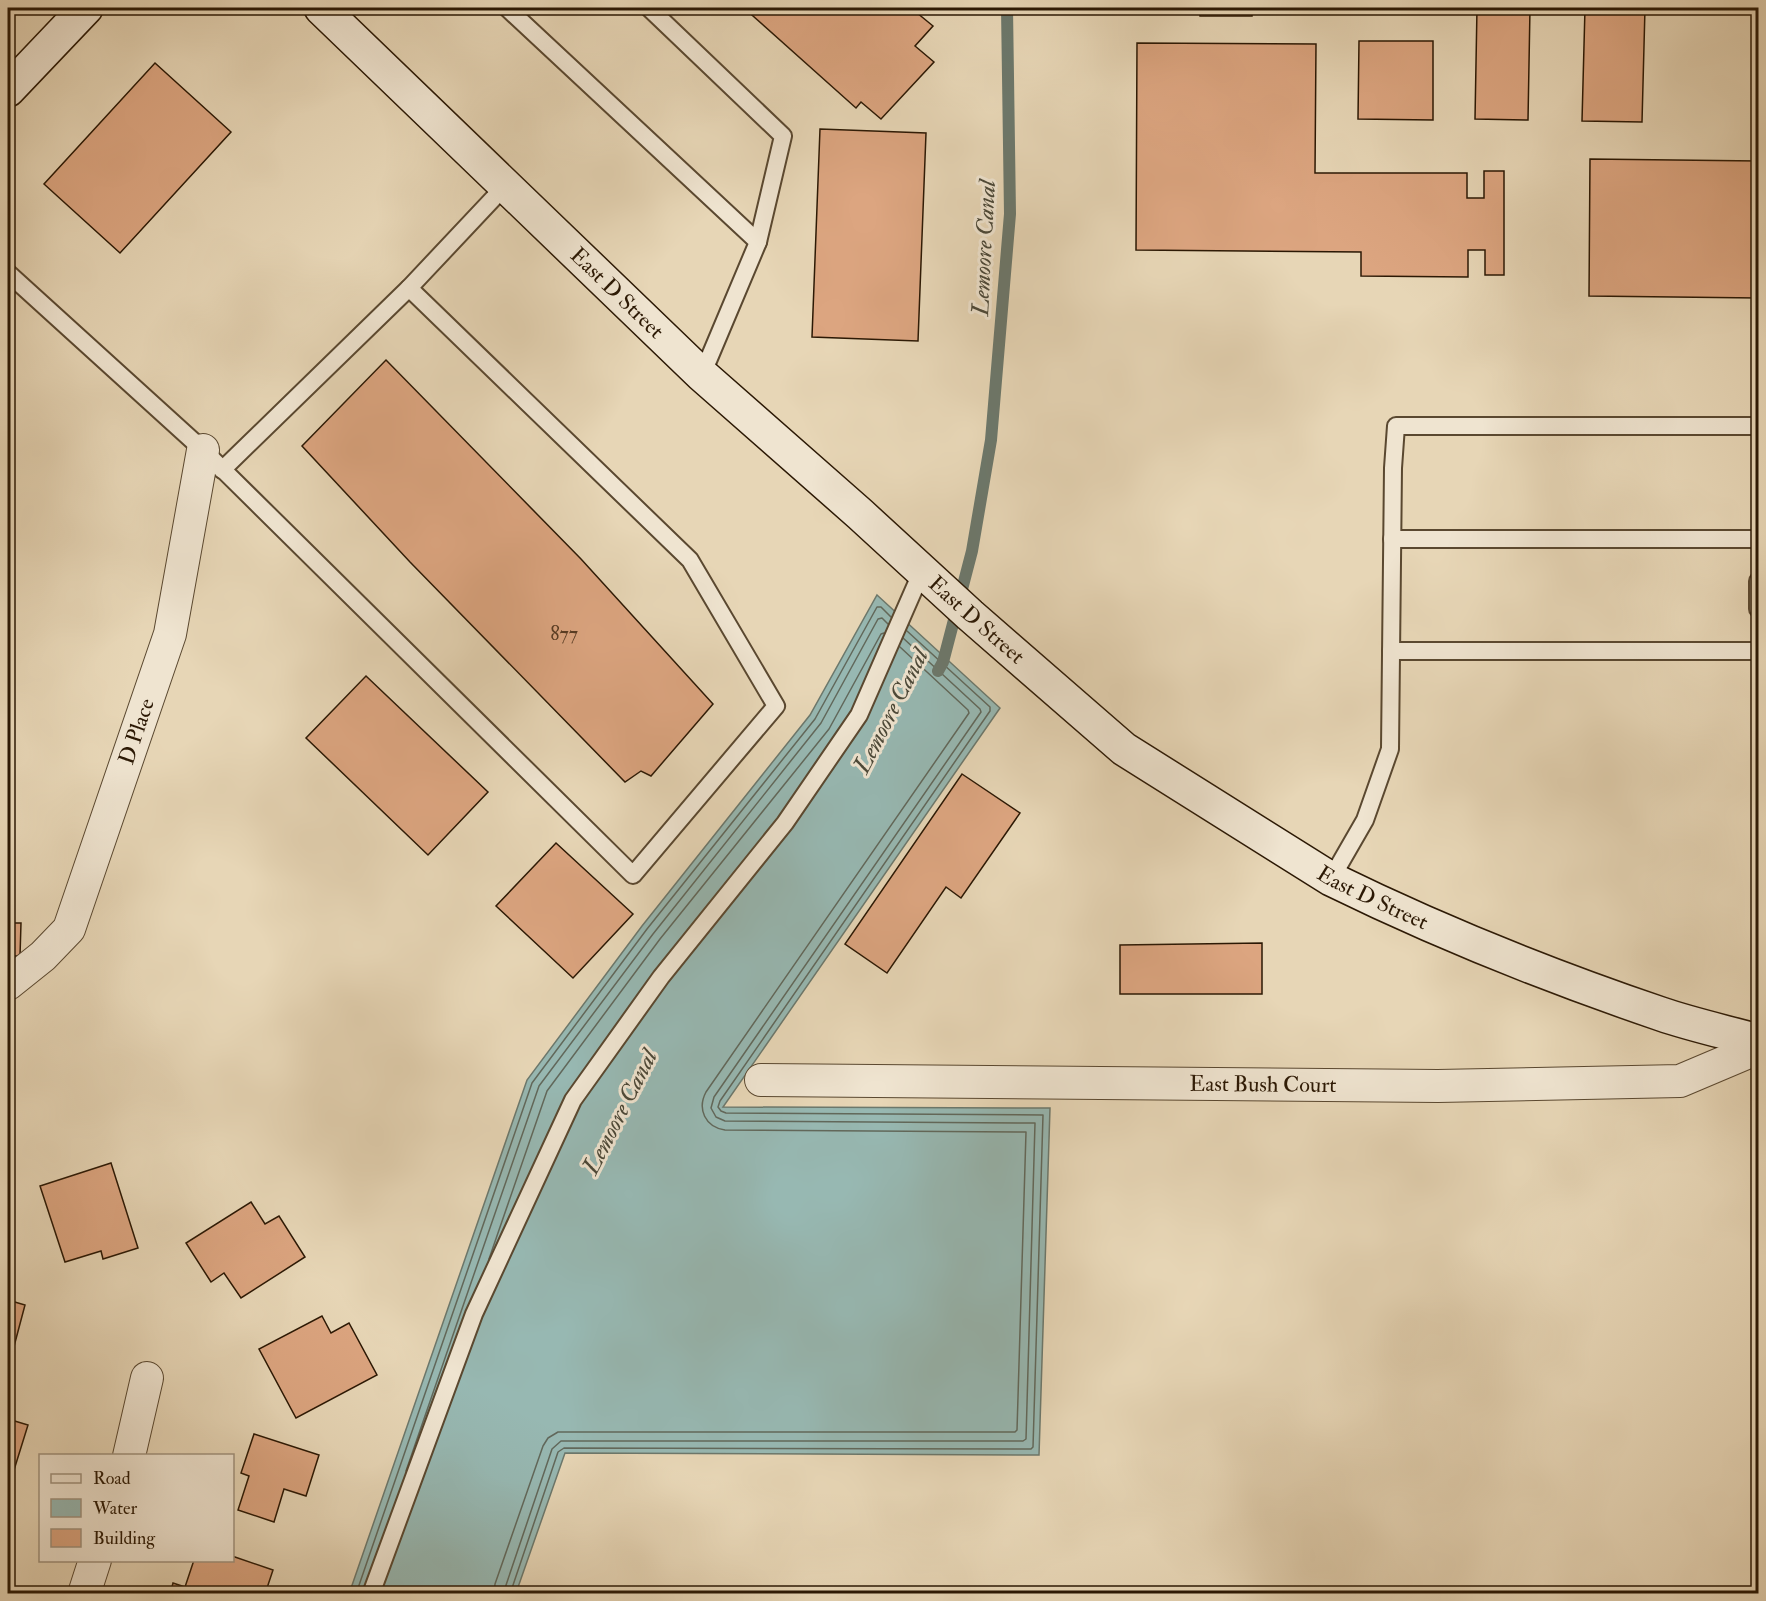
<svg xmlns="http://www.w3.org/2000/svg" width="1766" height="1601" font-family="'IM FELL Double Pica',serif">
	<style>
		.water { fill: #97b8b2; stroke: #6c786c; stroke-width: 1.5 }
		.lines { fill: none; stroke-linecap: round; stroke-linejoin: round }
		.shore { stroke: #61685b; stroke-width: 1.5 }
		.stream { stroke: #6c786c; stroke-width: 12 }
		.building { fill: #dca580; stroke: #2b1804; stroke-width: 1.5 }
		.lane-casing { stroke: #5a4830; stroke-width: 20 }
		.street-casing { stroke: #5a4830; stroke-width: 34 }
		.secondary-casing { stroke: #2b1804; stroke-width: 36 }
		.lane { stroke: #efe4d0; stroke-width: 16 }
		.street { stroke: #efe4d0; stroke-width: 32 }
		.secondary { stroke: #efe4d0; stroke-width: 33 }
		.labels { text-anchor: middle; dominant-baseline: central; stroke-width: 6; stroke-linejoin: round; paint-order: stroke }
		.number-label { font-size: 20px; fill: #573b23 }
		.street-label { font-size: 22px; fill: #2b1804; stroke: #efe4d0 }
		.water-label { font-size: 24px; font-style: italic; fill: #4b4838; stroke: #efe4d0 }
	</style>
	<rect width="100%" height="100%" fill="#e7d6b6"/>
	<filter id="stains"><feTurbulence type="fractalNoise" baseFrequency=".00333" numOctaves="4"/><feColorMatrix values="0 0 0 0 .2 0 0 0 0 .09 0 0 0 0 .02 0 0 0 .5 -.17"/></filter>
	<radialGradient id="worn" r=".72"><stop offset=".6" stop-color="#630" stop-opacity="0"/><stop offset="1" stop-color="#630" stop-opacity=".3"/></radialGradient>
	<path class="water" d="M 877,595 L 1000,708 L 723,1107 L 1050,1108 L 1039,1455 L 565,1453 L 516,1593 L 349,1594 L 527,1080 L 642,926 L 810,715 Z"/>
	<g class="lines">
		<g class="shore">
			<path d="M 489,1259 L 547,1091 L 660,939 L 829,729 L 881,634 L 884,633"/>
			<path d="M 406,1471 L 539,1086 L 653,934 L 821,723 L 878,619 L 882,618 L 888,624"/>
			<path d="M 356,1594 L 532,1083 L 647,929 L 815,719 L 877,607 L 881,607 L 891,617"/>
			<path d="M 494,1594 L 495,1584 L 543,1446 L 548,1438 L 558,1432 L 1015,1432 L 1017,1430 L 1026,1132 L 725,1130 C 705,1127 697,1109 706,1092 L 969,713 L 968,710 L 900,647"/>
			<path d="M 503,1594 L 552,1449 L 561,1441 L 1023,1441 L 1026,1439 L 1035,1123 L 725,1121 L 716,1117 L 711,1108 L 714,1097 L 981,712 L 980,709 L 903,638"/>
			<path d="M 510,1594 L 558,1452 L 564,1448 L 1031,1449 L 1033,1447 L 1043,1115 L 726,1113 L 721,1111 L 718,1107 L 720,1101 L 990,711 L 990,707 L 907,631"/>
		</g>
		<path class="stream" d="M 938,671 L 943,662 L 972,551 L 991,440 L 1010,214 L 1007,8"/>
	</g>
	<g class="building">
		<path d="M 744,8 L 911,8 L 933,26 L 915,46 L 934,62 L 881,119 L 861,102 L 856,108 Z"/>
		<rect x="1200" y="8" width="52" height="8"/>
		<path d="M 1477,8 L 1530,8 L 1528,120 L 1475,119 Z"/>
		<path d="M 1585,8 L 1645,8 L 1642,122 L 1582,121 Z"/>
		<path d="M 1359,41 L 1433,41 L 1433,120 L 1358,119 Z"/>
		<path d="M 1137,43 L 1316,44 L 1315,173 L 1467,173 L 1467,198 L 1484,198 L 1484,171 L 1504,171 L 1504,275 L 1485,275 L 1485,250 L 1468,250 L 1468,277 L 1361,276 L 1361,252 L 1136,250 Z"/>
		<path d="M 155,63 L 231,132 L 120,253 L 44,184 Z"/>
		<path d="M 820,129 L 926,133 L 918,341 L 812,337 Z"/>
		<path d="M 1590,159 L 1758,161 L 1758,298 L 1589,296 Z"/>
		<path d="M 386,360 L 581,559 L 713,704 L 651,776 L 641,771 L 625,782 L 410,562 L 302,446 Z"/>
		<path d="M 366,676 L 488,792 L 428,855 L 306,738 Z"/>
		<path d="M 962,774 L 1020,813 L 961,898 L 946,887 L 887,973 L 845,944 Z"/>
		<path d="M 556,843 L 633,914 L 573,978 L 496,906 Z"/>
		<path d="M 8,923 L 21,923 L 20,956 L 8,956 Z"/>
		<path d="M 1262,943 L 1262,994 L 1120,994 L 1120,945 Z"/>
		<path d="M 111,1163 L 138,1248 L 103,1259 L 101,1251 L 65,1262 L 40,1186 Z"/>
		<path d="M 251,1202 L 265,1224 L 279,1216 L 305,1257 L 241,1298 L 224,1273 L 211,1282 L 186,1243 Z"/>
		<path d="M 8,1300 L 25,1305 L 8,1369 Z"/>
		<path d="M 322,1316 L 331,1333 L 349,1323 L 377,1375 L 296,1418 L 259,1349 Z"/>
		<path d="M 8,1419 L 28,1425 L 14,1470 L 8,1468 Z"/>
		<path d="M 254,1434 L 319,1455 L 306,1496 L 284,1489 L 274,1522 L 238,1510 L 249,1476 L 241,1473 Z"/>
		<path d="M 232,1556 L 273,1570 L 265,1594 L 170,1594 L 173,1583 L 185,1587 L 194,1560 L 232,1560 Z"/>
	</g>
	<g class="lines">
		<g class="lane-casing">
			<g id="lane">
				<path d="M 507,8 L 758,242 L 702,375"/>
				<path d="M 649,8 L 783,136 L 758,242"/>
				<path d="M 8,273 L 203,450 L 633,875 L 776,706 L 690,560 L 409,288 L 505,186"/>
				<path d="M 222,470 L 409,288"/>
				<path d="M 1392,539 L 1758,539"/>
				<path d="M 1758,581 L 1758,609"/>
				<path d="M 1391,651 L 1758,651"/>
				<path d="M 1331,879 L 1365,820 L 1390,749 L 1393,468 L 1396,426 L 1758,426"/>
				<path d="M 371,1594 L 474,1314 L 573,1100 L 661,977 L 785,823 L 859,715 L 922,571"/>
			</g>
		</g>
		<g class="street-casing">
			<g id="street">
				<path id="s1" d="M 8,984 L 43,956 L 69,929 L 170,634 L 203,450"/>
				<path id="s2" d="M 761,1080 L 1438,1086 L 1680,1081 L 1758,1048"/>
				<path d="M 129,1456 L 147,1378"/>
				<path d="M 84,1594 L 95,1560"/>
			</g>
		</g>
		<g class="secondary-casing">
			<g id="secondary">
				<path id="s3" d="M 321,8 L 702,375 L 860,514 L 970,615 L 1124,749 L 1331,879 C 1437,931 1549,976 1661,1014 C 1693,1025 1726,1032 1758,1041"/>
				<path d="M 8,90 L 86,8"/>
			</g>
		</g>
		<use href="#lane" class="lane"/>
		<use href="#street" class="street"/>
		<use href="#secondary" class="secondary"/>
	</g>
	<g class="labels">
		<g class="number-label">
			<text x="564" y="633">877</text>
		</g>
		<g class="street-label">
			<text stroke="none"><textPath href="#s3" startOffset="411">East D Street</textPath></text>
			<text stroke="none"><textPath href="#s3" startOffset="897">East D Street</textPath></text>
			<text stroke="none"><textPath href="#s1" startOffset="291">D Place</textPath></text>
			<text stroke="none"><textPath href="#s3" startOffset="1383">East D Street</textPath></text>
			<text stroke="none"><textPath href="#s2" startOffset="502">East Bush Court</textPath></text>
		</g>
		<g class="water-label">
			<text transform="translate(984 248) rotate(-87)">Lemoore Canal</text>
			<text transform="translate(891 711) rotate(-63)">Lemoore Canal</text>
			<text transform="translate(620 1112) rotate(-63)">Lemoore Canal</text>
		</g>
	</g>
	<rect width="1766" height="1601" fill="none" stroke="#e7d6b6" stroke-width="30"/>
	<rect x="9" y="9" width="1748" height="1583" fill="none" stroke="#2b1804" stroke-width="3"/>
	<rect x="15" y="15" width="1736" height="1571" fill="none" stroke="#2b1804" stroke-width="1.5"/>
	<rect x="39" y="1454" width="195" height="108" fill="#efe4d0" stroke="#a1927e" stroke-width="1.5"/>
	<rect x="51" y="1474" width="30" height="9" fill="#efe4d0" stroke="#a1927e" stroke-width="1.5"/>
	<text x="93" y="1484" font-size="18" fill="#2b1804">Road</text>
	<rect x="51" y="1499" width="30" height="18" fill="#97b8b2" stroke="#a1927e" stroke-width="1.5"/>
	<text x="93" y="1514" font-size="18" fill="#2b1804">Water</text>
	<rect x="51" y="1529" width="30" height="18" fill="#dca580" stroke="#a1927e" stroke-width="1.5"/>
	<text x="93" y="1544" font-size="18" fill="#2b1804">Building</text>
	<rect width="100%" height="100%" filter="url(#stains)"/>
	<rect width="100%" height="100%" fill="url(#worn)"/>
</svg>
